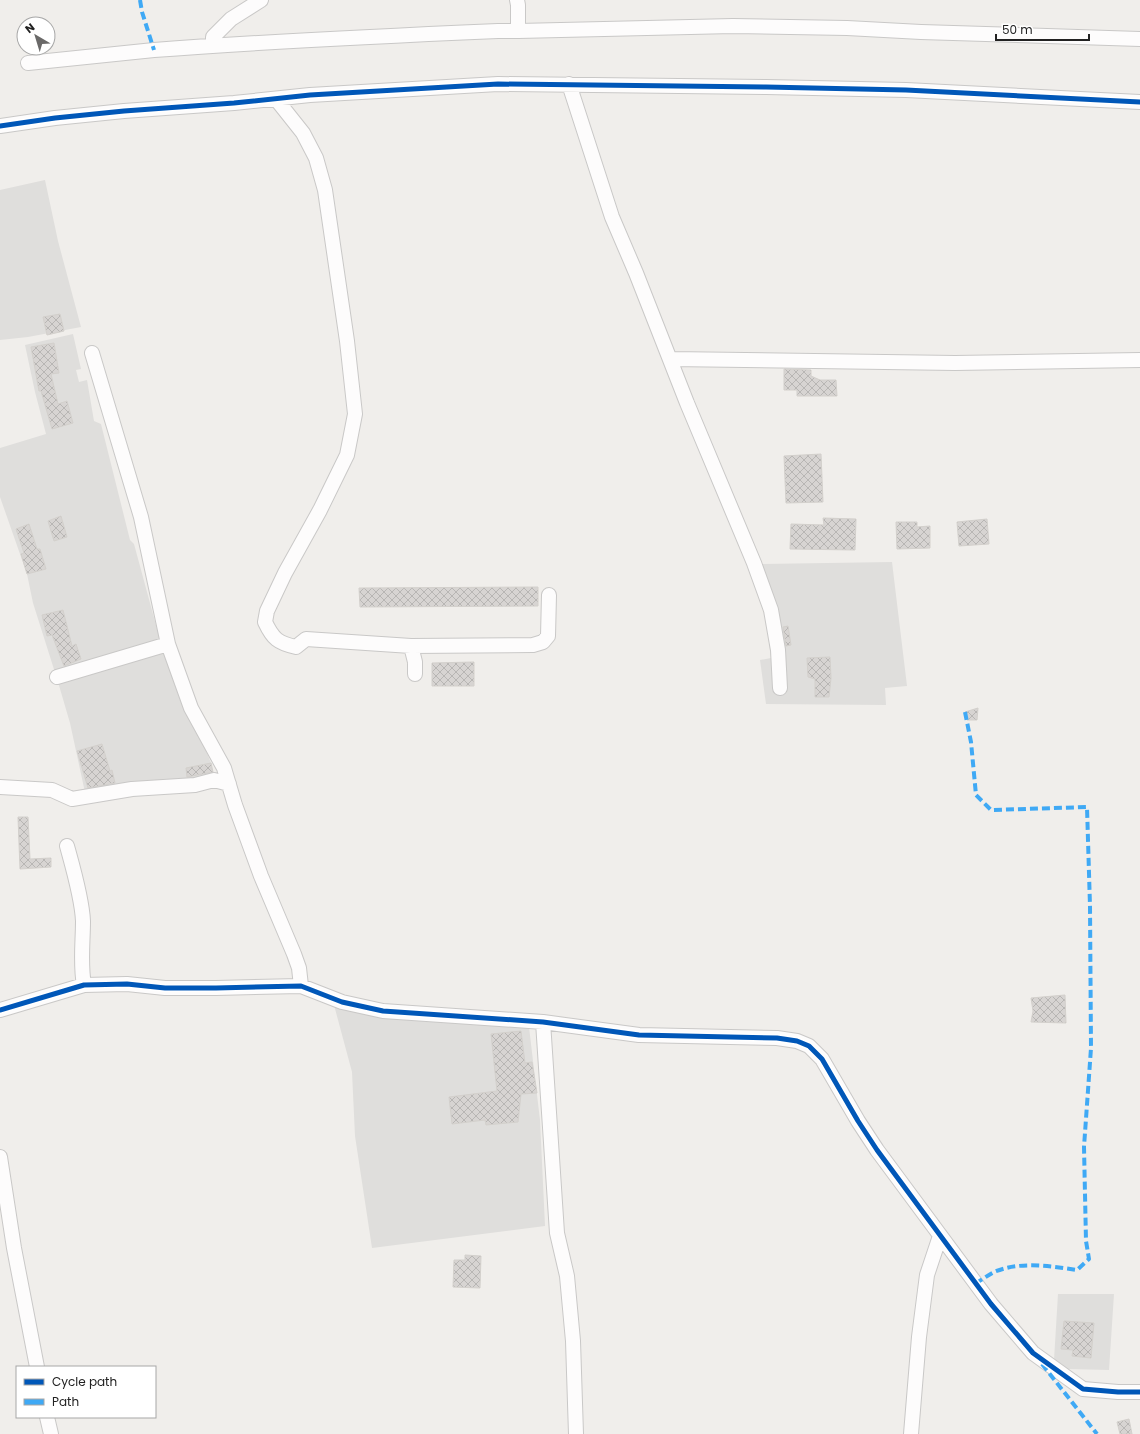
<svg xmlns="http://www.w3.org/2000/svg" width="1140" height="1434" viewBox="0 0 1140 1434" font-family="Poppins,sans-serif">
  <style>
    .residential { fill: #dfdedc }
    .building { fill: url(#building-cross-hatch); stroke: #d3d0cc }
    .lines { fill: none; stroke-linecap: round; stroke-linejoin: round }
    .minor-casing { stroke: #c9c8c7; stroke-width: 16 }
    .minor { stroke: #fdfcfc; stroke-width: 14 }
    .quiet { stroke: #3fa9f5; stroke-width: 4; stroke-dasharray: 8 4; stroke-linecap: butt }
    .cycleway-casing { stroke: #fff; stroke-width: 8 }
    .cycleway { stroke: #0057b8; stroke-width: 5 }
  </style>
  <defs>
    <pattern id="building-cross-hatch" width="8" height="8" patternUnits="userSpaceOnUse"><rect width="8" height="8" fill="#d7d4d2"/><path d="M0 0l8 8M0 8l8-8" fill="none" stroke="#b8b6b4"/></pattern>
  </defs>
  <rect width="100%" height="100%" fill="#f0eeeb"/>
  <path class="residential" d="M45 180 58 241 81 327 28 337 0 340V190Z
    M73 334 81 369 76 370 79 382 87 380 94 421 101 424 130 540 134 544 163 651 180 700 198 731 211 763 214 780 86 797 70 723 58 682 33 603 27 574 0 497V448L46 434 35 392 25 345Z
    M892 562 907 686 885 688 886 705 766 704 760 660 771 658 759 564Z
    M334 1005 420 1021 484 1023 529 1027 540 1120 545 1226 372 1248 355 1136 352 1072Z
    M1058 1294H1114L1109 1370 1067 1369 1054 1360Z"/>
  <path class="building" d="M60 314 64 331 47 335 43 317Z
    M54 343 59 373 51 374 58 404 67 401 73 423 52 429 41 391H39L31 347Z
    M784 369 811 370V376L820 380H836L837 396H797V390H784Z
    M821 454 823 502 786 503 784 456Z
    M61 516 67 537 54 541 48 521Z
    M823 518 856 519 855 550 790 549 791 524 824 525Z
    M987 519 989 544 959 546 957 522Z
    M896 522H917V527L930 526V548L897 549Z
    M29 524 37 549H40L46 569 27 574 21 554 24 553 16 529Z
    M538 587V606L360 607 359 588Z
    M63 610 72 646 76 644 81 659 64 666 52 635 47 636 42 615Z
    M788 626 791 645 786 646 783 627Z
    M830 657 831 678 829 697H815V679L808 677 807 658Z
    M474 662V686H432V663Z
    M978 708 977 720H967L965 712Z
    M102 744 110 771 112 770 115 783 88 788 77 751Z
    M211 763 213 772 187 777 186 768Z
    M18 817H28L30 859 51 858V867L20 869Z
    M1065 995 1066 1023 1031 1022 1033 1011 1031 998Z
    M521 1031 525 1063 532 1062 537 1093 521 1094 518 1122 486 1125 485 1120 452 1124 449 1097 497 1091 491 1034Z
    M465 1255 481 1256 480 1288 453 1287 454 1260H465Z
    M1064 1321 1094 1323 1091 1358 1072 1356 1073 1350 1061 1349Z
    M1129 1419 1132 1434H1120L1117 1422Z"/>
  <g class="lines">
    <g class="minor-casing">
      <path id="minor" d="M517 0 518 5V31
        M213 46V37L231 19 261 0
        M28 63C70 59 112 54 154 50 269 41 383 36 498 31H518L733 26 847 28 921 32 1140 39
        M569 84 612 217 636 273 687 403 754 563 771 610 778 650 780 688
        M276 99 303 133 316 158 325 190 347 341 355 414 347 455 320 510 285 573 267 611 265 622C273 639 278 643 296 647L306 639 411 646 415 662V674
        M0 126 55 118 124 111 234 103 310 95 498 84 766 87 906 90 1140 102
        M92 353 141 517 168 644 191 708 224 768 235 805 261 876 294 954 299 968 301 986
        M670 359 955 363 1140 360
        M411 646 533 645 543 642 548 636 549 595
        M57 677 168 644
        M0 787 52 790 72 799 132 789 195 785 214 780 229 784
        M67 846C73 868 82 898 83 921 83 942 80 964 84 985
        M0 1010 84 985 127 984 165 988H216L301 986 342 1002 383 1011 543 1022 639 1035 777 1038 797 1041 809 1046 822 1059 858 1121 877 1150 991 1304 1033 1353 1083 1389 1118 1392H1140
        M543 1022 557 1233 567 1276 573 1341 576 1434
        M0 1157 14 1248 37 1367
        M47 1417 51 1434
        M911 1434 919 1337 927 1275 940 1236"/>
    </g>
    <use href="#minor" class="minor"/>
    <path class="quiet" d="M140 0 142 12 154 50
      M965 712 971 742 976 795 991 810 1087 807 1090 906 1091 1048 1084 1147 1086 1241 1089 1259 1077 1270C1050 1266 1020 1261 994 1272 988 1275 982 1280 976 1283
      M1042 1364 1097 1434"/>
    <g class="cycleway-casing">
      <path id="cycleway" d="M0 126 55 118 124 111 234 103 310 95 498 84 766 87 906 90 1140 102
        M0 1010 84 985 127 984 165 988H216L301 986 342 1002 383 1011 543 1022 639 1035 777 1038 797 1041 809 1046 822 1059 858 1121 877 1150 991 1304 1033 1353 1083 1389 1118 1392H1140"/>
    </g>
    <use href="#cycleway" class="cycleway"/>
  </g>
  <rect x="16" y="1366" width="140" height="52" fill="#ffffff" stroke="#a7a7a7"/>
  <rect x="24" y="1379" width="20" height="6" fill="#0057b8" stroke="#a7a7a7"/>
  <text x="52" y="1386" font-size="12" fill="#222222">Cycle path</text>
  <rect x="24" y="1399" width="20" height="6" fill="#3fa9f5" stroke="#a7a7a7"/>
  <text x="52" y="1406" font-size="12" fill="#222222">Path</text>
  <g transform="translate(36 36) rotate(322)"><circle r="19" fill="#ffffff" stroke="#a7a7a7"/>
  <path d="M0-3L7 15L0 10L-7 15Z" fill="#6a6968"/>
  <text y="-6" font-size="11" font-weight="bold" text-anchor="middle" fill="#222222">N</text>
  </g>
  <path d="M996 34v6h93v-6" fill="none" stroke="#222222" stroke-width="2"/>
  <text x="1002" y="34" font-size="12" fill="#222222" stroke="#ffffff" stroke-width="3" paint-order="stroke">50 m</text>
</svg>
